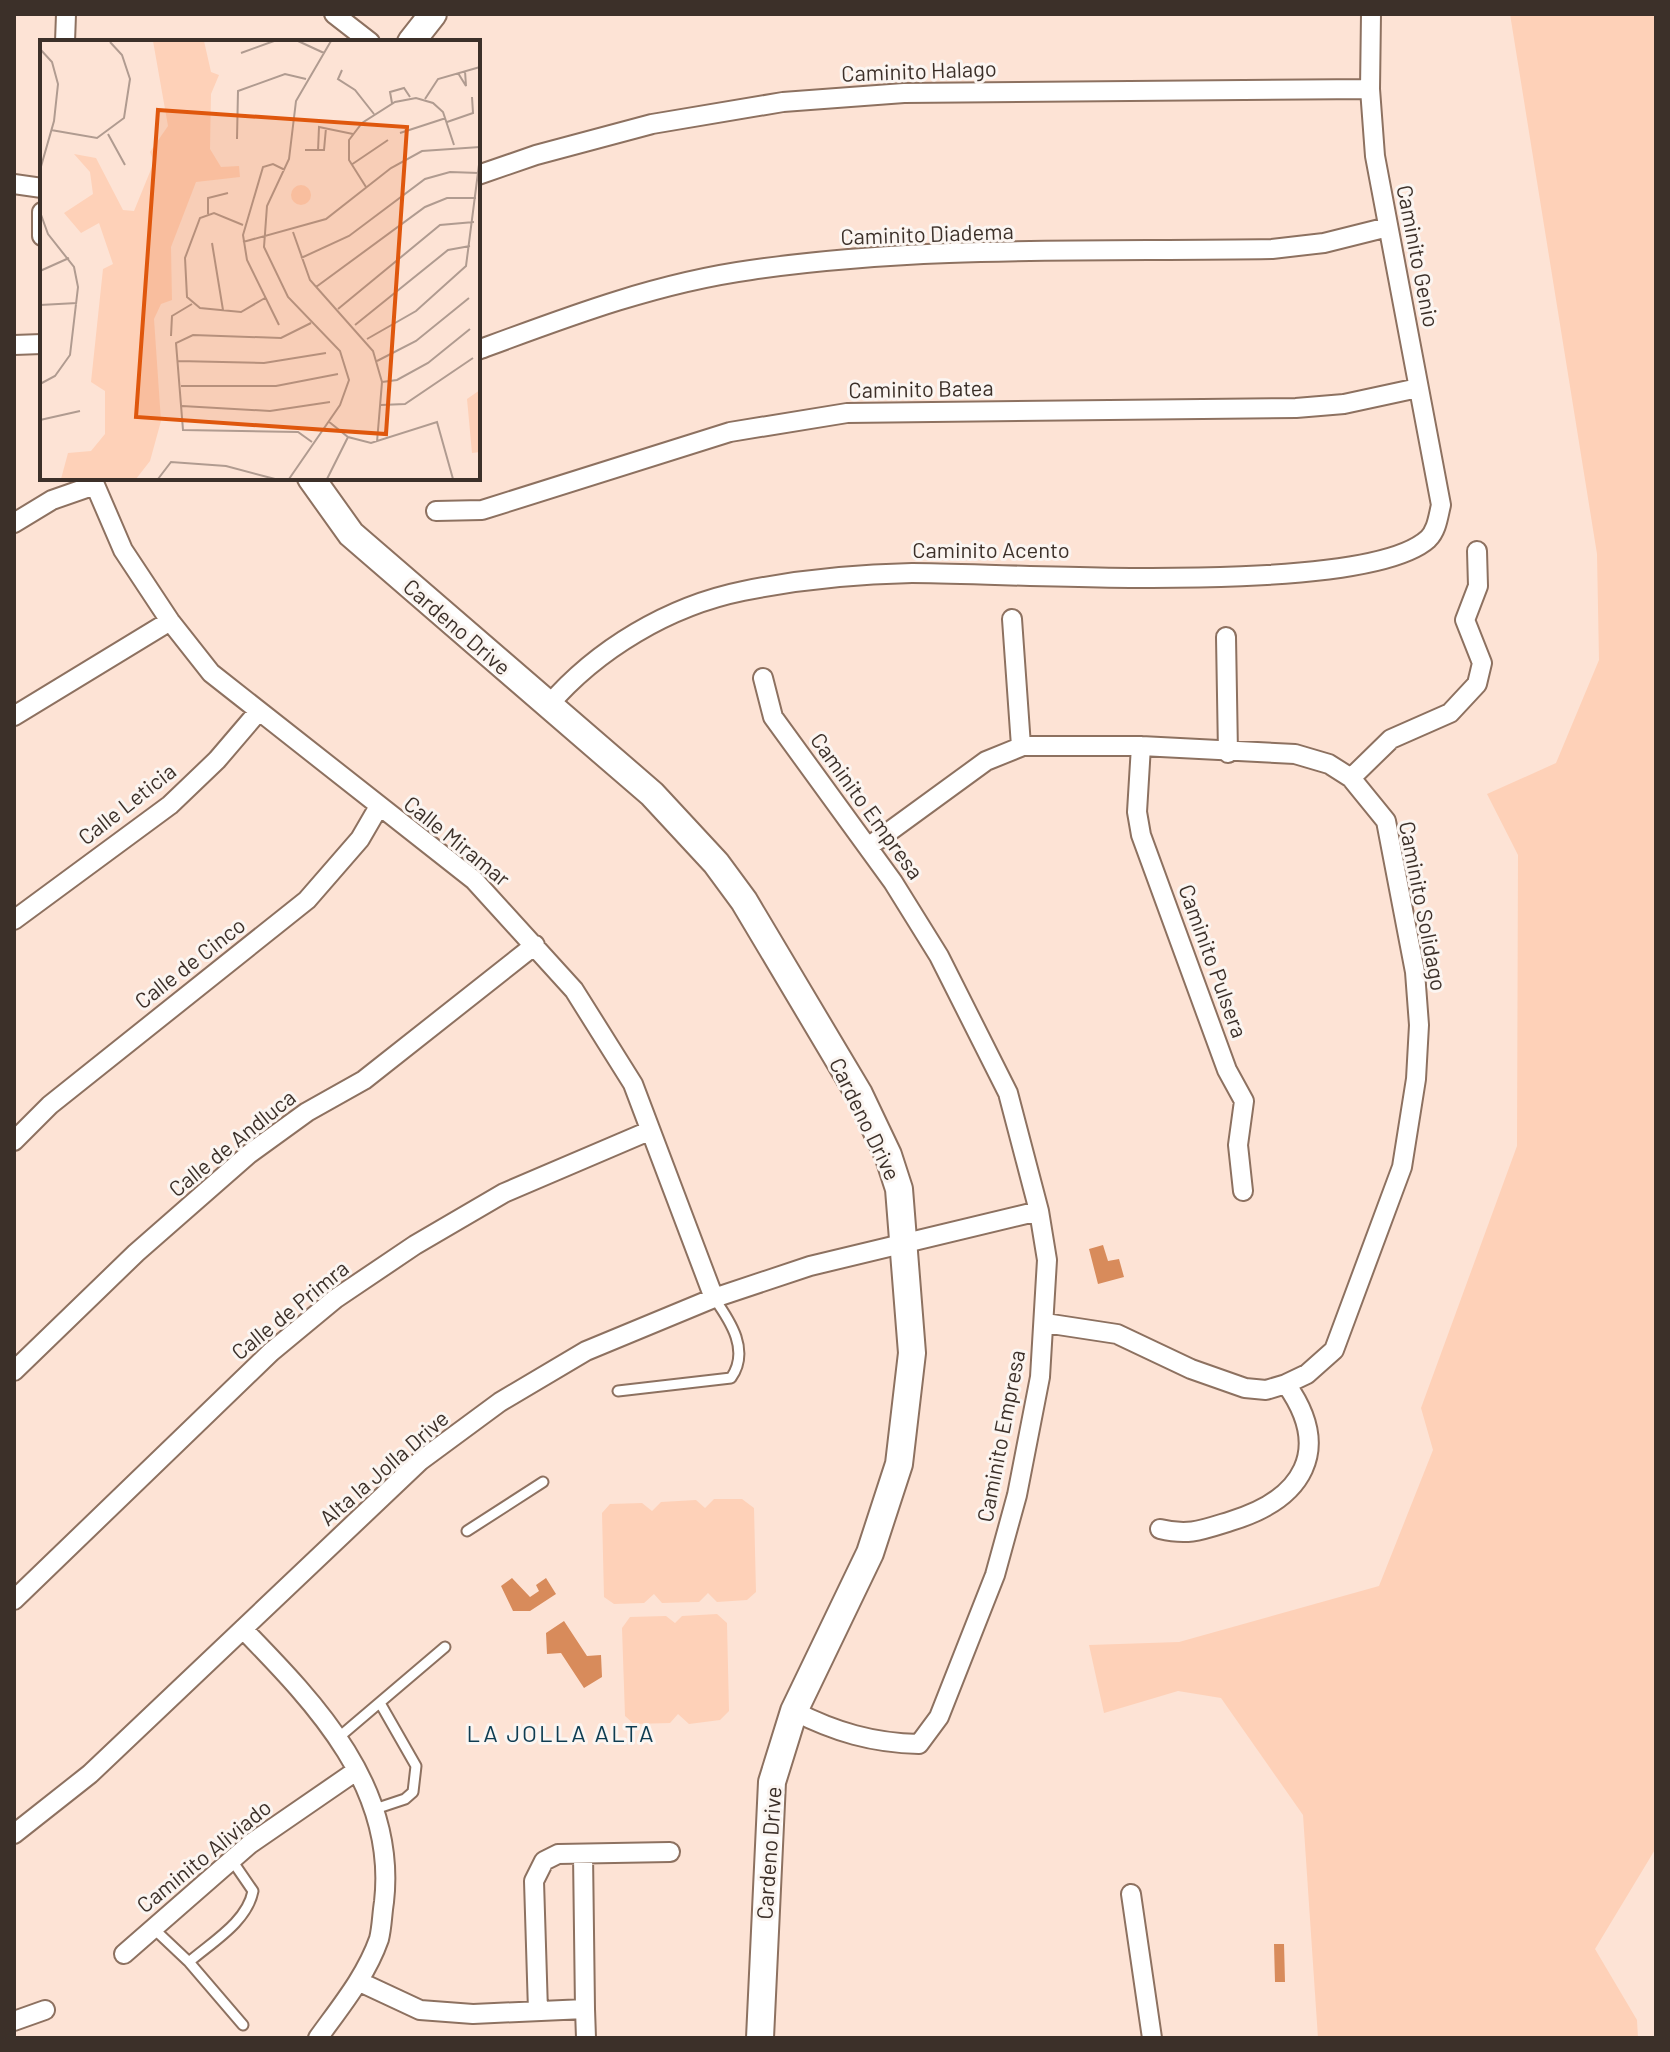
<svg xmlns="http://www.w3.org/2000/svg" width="1670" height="2052" viewBox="0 0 1670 2052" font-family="Barlow,sans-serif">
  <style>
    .green { fill: #fed1b8 }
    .water { fill: #d88b5b }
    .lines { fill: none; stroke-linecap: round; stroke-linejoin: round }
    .lane-casing { stroke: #8d7160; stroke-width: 13 }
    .street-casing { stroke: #8d7160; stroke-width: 22 }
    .secondary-casing { stroke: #8d7160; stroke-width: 30 }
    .lane { stroke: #fff; stroke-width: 9 }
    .street { stroke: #fff; stroke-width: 18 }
    .secondary { stroke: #fff; stroke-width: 26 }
    .labels { text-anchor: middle; stroke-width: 6; stroke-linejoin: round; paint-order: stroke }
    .street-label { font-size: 22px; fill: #3c3029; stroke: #fbf5f1 }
    .neighbourhood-label { font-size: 24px; letter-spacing: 2px; fill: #0e3c51; stroke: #fbf5f1 }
    .inset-road { fill: none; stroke: #b09b90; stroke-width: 2 }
    .view { fill: #df570d; fill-opacity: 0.15; stroke: #df570d; stroke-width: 4 }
    .inset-edge { fill: none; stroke: #3c3029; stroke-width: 4 }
  </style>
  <rect width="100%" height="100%" fill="#fde3d5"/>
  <path class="green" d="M1510 14H1656V1848L1595 1949 1637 2020 1638 2038H1318L1303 1815 1221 1698 1178 1691 1104 1713 1089 1645 1179 1642 1379 1586 1433 1450 1421 1408 1517 1146 1518 855 1487 794 1556 763 1599 660 1597 554Z
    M714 1499H742L754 1508 756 1592 747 1600 717 1602 708 1593 699 1602 662 1603 654 1594 644 1603 614 1604 604 1597 602 1513 610 1504 642 1503 652 1511 661 1502 696 1500 705 1508Z
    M717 1614 727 1623 729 1711 720 1720 689 1724 678 1714 670 1723 634 1724 625 1716 622 1628 630 1617 666 1616 675 1623 682 1616Z"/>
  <path class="water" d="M1103 1245 1108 1261 1119 1259 1124 1277 1098 1284 1089 1249Z
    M512 1578 530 1597 539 1591 536 1585 546 1578 556 1594 530 1611H513L501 1586Z
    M564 1621 587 1656 601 1655 602 1677 584 1688 561 1653 547 1654 546 1633Z
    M1274 1944H1284L1285 1982H1275Z"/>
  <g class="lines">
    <g class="lane-casing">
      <path id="lane" d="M618 1391 731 1378C750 1351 731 1322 714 1298
        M467 1531 543 1482
        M338 1738 445 1647
        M375 1809 405 1799 413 1792 416 1766 380 1703
        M153 1928 189 1962C212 1942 247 1922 253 1891L231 1859
        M189 1962 243 2025"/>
    </g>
    <g class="street-casing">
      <path id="street" d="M334 14 370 42
        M65 42 66 14
        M478 175 536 155 652 124 783 102 904 93 1370 89
        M14 184 42 188
        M42 212V236
        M14 345 42 344
        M478 350C567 317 656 283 751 270 923 245 1099 252 1272 249L1324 243 1388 227
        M92 478 123 550 170 621 211 673 474 880 574 990 633 1084 714 1298
        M436 511 482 510 730 432 847 413 1296 408 1344 404 1418 388
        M14 523 52 500 95 485
        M1012 619 1021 746
        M1226 637 1228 753
        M763 678 773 717 893 882 939 956 1008 1093 1039 1211 1047 1260 1040 1377 1017 1495 995 1575 939 1717 919 1744C873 1743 835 1732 794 1711
        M548 706C597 649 669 606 743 591 797 580 857 574 912 573 1010 573 1364 597 1428 539 1437 530 1438 517 1441 505L1375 156 1370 89 1371 14
        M14 716 170 621
        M1141 746 1137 812 1141 835 1227 1070 1244 1101 1238 1145 1243 1191
        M1351 778 1391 739 1450 713 1477 684 1482 663 1465 620 1478 586 1477 551
        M868 847 986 761 1023 746H1141L1295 754 1329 764 1351 778 1386 821 1415 972 1419 1025 1416 1079 1402 1167 1334 1350 1307 1374 1286 1384 1266 1390 1245 1388 1191 1369 1117 1334 1045 1323
        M14 920 170 805 217 760 258 712
        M14 1141 50 1105 307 900 360 839 378 808
        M14 1371 136 1253 249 1154 307 1112 364 1080 535 945
        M1160 1529C1189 1536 1202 1530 1231 1521 1303 1499 1333 1450 1286 1384
        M14 1600 271 1352 335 1299 415 1245 504 1193 649 1131
        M243 1629C317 1705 397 1788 384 1902 382 1914 382 1927 379 1939 366 1976 341 2006 318 2038
        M14 1834 90 1774 420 1461 500 1402 586 1351 714 1298 810 1266 1039 1211
        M1131 1894 1152 2038
        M124 1954 250 1844 356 1771
        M360 1982 420 2010 473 2014 585 2009 583 1854
        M585 2009 586 2038
        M538 2011 534 1881 544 1861 558 1854 670 1852
        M14 2021 45 2010"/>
    </g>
    <g class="secondary-casing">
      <path id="secondary" d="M411 42 433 14
        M311 478 351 534 652 794 716 863 744 901 859 1094 888 1155 899 1189 912 1353 899 1464 870 1553 794 1711 772 1782 760 2038"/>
    </g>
    <use href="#lane" class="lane"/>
    <use href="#street" class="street"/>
    <use href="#secondary" class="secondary"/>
  </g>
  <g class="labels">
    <g class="street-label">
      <text transform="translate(919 71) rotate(-2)" y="8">Caminito Halago</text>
      <text transform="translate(927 234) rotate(-2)" y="8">Caminito Diadema</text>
      <text transform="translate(1418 256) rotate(79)" y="8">Caminito Genio</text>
      <text transform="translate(921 389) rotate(-1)" y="8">Caminito Batea</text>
      <text x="991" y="558">Caminito Acento</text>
      <text transform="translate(457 627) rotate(41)" y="8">Cardeno Drive</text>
      <text transform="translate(127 804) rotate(-38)" y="8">Calle Leticia</text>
      <text transform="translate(867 806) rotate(54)" y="8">Caminito Empresa</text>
      <text transform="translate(457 841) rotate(39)" y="8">Calle Miramar</text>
      <text transform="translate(1423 906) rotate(79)" y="8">Caminito Solidago</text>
      <text transform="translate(1213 961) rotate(70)" y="8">Caminito Pulsera</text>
      <text transform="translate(190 963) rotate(-38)" y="8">Calle de Cinco</text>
      <text transform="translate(865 1119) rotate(64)" y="8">Cardeno Drive</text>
      <text transform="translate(232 1143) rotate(-39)" y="8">Calle de Andluca</text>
      <text transform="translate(290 1310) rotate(-39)" y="8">Calle de Primra</text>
      <text transform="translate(1001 1436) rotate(-79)" y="8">Caminito Empresa</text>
      <text transform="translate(384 1468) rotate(-41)" y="8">Alta la Jolla Drive</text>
      <text transform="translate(769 1853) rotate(-86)" y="8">Cardeno Drive</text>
      <text transform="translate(204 1856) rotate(-39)" y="8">Caminito Aliviado</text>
    </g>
    <g class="neighbourhood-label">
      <text x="561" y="1742">LA JOLLA ALTA</text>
    </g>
  </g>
  <g transform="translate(40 40)">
    <rect width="440" height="440" fill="#fde3d5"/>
    <path d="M113 1H164L171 32 179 35 171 54 170 109 181 127 199 126 200 137 156 142 131 207 132 260 121 264 114 279 121 381 110 421 96 439H21L28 413 51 411 65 394V351L51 342 63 229 73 224 59 183 41 193 24 173 53 154 50 132 34 114 56 118 83 170 94 171 114 122 110 112 128 86ZM251 155a10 10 0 1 1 20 0a10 10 0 1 1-20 0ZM440 350V412L432 413 427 359Z" fill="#fed1b8"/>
    <path class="inset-road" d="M258 1 284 13M0 9 12 22 18 44 14 81 0 130M201 13 234 1M302 30 298 39 315 50 334 74M418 33 426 46 425 31M385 59 398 39 440 27M352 63 350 52 364 48 370 57M407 82 433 73 432 57M11 90 57 98 84 78 90 39 82 15 70 2M360 93 406 78M68 94 85 125M197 99 198 51 245 34 266 39M265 110H284L286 88M278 111 279 87 313 94M311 125 348 100M326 147 309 120V100L322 83 355 62 376 58 393 63 403 72 414 105M0 172 8 194 34 227 38 247 30 315 15 336 0 344M168 174V158L188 153M203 185 174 173 160 178 145 218 147 257 160 268 201 272 225 258M253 192 270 240 333 311 342 342 337 402M203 202 286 179 351 128 382 111 440 107M172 203 183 270M261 218 309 196 385 139 410 132 439 133M0 231 29 218M276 247 385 167 407 158H436M0 265 37 263M298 269 400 185 434 182M271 283 241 298 153 295 136 303 143 390 258 392 272 402M239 285 207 220 203 195 223 127 233 124 245 130M315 285 408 210 430 206M131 296 132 276 152 264M327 299 376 271 426 226 440 117M138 321 224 323 286 313M337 321 376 301 429 258M342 342 357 340 388 323 430 289M141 346H236L298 334M341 365 365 364 433 318M142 366 230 371 290 362M0 380 40 371M288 381 308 397 331 403 397 382 413 439M118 439 131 422 186 426 235 439M249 439 300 365 309 340 300 311 248 257 224 207 227 166 249 119 256 61 291 1M287 439 308 397"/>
    <path class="view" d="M118 70 367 87 346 394 96 377Z"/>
    <rect width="440" height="440" class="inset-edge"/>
  </g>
  <rect width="1670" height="2052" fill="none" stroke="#3c3029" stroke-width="32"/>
</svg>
